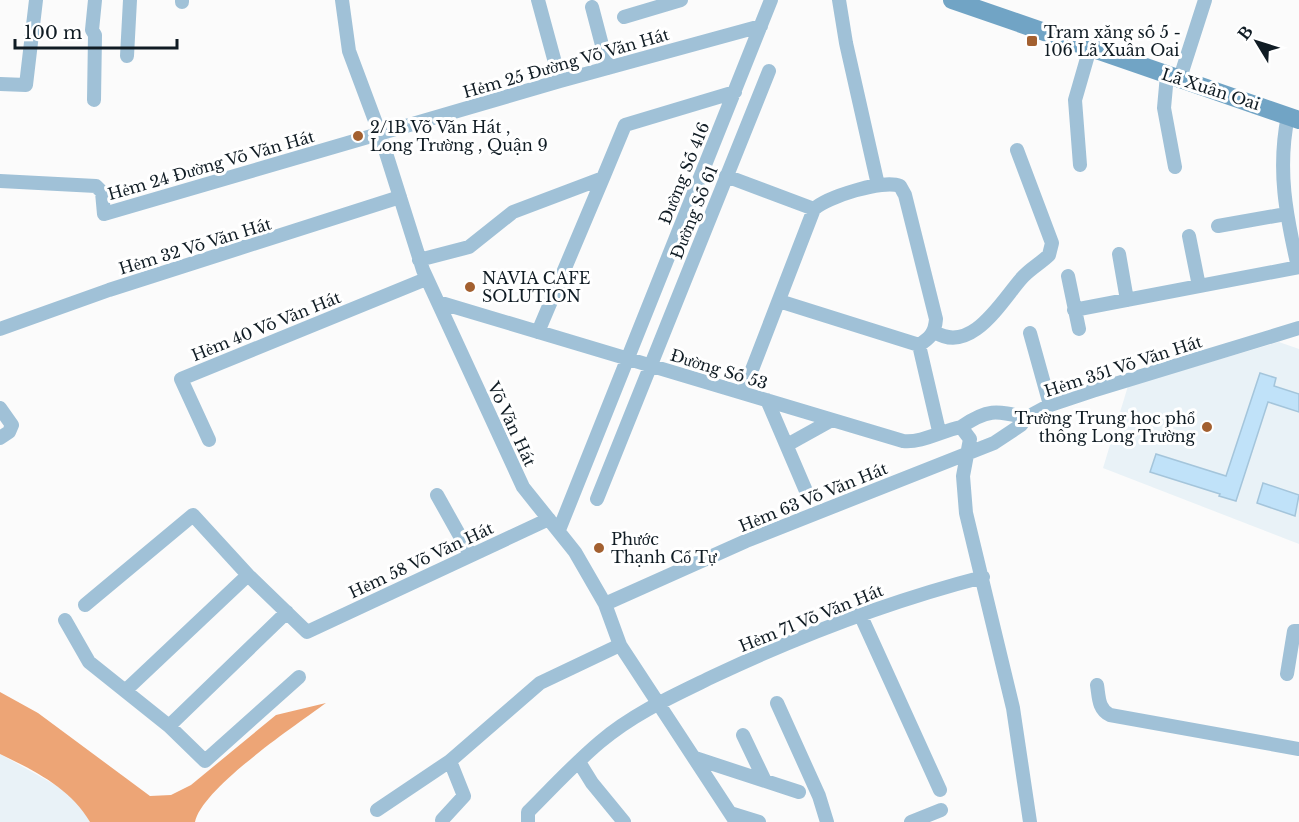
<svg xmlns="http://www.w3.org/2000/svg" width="1299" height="822" viewBox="0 0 1299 822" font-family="'Libre Baskerville',serif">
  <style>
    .built { fill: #e9f2f7 }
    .water { fill: #eda576 }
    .building { fill: #c0e2f9; stroke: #a4c5db; stroke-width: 1.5 }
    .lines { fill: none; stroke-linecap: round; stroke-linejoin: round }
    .minor { stroke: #a0c1d7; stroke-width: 14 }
    .secondary { stroke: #71a4c5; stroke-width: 18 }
    .poi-dot { fill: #a36030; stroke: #fff; stroke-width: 2 }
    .labels { text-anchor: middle; stroke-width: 6; stroke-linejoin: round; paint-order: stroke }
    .poi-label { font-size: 16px; fill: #101c24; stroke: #fff; text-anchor: start }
    .street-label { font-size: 16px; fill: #101c24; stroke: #fff }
  </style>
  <rect width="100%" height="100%" fill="#fbfbfb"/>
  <path class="built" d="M1279 342 1299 349V544L1103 468 1128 386Z
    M0 754 59 787 80 805 90 822H0Z"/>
  <path class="water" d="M0 692 38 713 150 796 171 795 191 785 276 715 326 703C296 725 202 788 195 822H90C70 788 35 771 0 754Z"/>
  <path class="building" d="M1260 373 1276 378 1274 386 1299 394V412L1268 402 1236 501 1219 496 1220 494 1150 472 1156 454 1226 476Z
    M1263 483 1299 495 1295 516 1257 503Z"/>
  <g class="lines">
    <path class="minor" d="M182 0V2
      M342 0 349 51 380 134 423 270 523 487 575 552 605 604 620 645 736 822
      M538 0 560 81
      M839 0 846 43 878 185
      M592 7 608 68
      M624 17 681 0
      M127 56 130 0
      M1167 75 1164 108 1175 167
      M1179 81 1205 0
      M0 84 26 85 36 0
      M94 100 95 35 92 30 95 0
      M1288 116C1277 169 1286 215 1298 267
      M1080 165 1075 100 1090 48
      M726 176 814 209
      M0 181 96 186 102 192 104 214 560 81 761 26
      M1218 226 1286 214
      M1189 236 1199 286
      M1119 254 1127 300
      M419 260 469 247 513 212 603 178 625 125 735 92
      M1068 276 1079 329
      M438 302 903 441C922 443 941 431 961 427L970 439 963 476 966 513 1013 708 1030 822
      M1074 310 1299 267
      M0 329 109 290 400 197
      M538 332 603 178
      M935 332C971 355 1001 302 1021 279 1028 270 1041 263 1049 255L1052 243 1017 150
      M1030 333 1050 405
      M919 345 939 431
      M743 393 814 209C827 197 883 179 900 186L905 195 936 319C935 333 930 338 919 345L779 301
      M767 400 806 491
      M0 408 12 425 9 432 0 438
      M961 427C987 409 996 410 1026 418L1050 405 1092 391 1299 328
      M209 440 181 379 426 279
      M787 445 832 420
      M437 495 470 554
      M597 499 769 71
      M559 530 771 0
      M605 604 746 541 994 443 1021 425 1026 418
      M85 605 193 515 248 575 307 632 549 519
      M860 614 940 790
      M65 620 89 662 169 726 205 761 299 677
      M1287 674 1294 631H1299
      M1097 685C1099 697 1098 709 1110 715L1299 749
      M126 690 248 575
      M777 703 819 796 827 822
      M169 726 287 612
      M743 735 765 781
      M695 758 799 792
      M579 762 592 783 624 822
      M377 810 450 761
      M730 813 759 822
      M442 820 464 796 450 761 540 683 620 645
      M528 822V812C552 788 575 763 600 742 634 713 675 695 714 676 801 635 890 601 983 577
      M911 822 941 810"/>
    <path class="secondary" d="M952 0 1299 120"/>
  </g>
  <g class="poi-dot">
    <rect x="1026" y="35" width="12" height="12" rx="3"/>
    <circle cx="358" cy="136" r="6"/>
    <circle cx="470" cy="287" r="6"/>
    <circle cx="1207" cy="427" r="6"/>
    <circle cx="599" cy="548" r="6"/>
  </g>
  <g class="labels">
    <g class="poi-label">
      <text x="1044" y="38">Trạm xăng số 5 -<tspan x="1044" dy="18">106 Lã Xuân Oai</tspan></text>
      <text x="370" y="133">2/1B Võ Văn Hát ,<tspan x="370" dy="18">Long Trường , Quận 9</tspan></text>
      <text x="482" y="284">NAVIA CAFE<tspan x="482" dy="18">SOLUTION</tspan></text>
      <text x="1195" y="424" text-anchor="end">Trường Trung học phổ<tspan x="1195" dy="18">thông Long Trường</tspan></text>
      <text x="611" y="545">Phước<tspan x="611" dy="18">Thạnh Cổ Tự</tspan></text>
    </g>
    <g class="street-label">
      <text transform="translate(566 63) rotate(-16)" y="6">Hẻm 25 Đường Võ Văn Hát</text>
      <text transform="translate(1211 89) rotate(18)" y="6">Lã Xuân Oai</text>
      <text transform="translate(211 165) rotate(-16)" y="6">Hẻm 24 Đường Võ Văn Hát</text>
      <text transform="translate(684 173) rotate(-68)" y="6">Đường Số 416</text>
      <text transform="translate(694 212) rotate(-68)" y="6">Đường Số 61</text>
      <text transform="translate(195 246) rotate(-17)" y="6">Hẻm 32 Võ Văn Hát</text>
      <text transform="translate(266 326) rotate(-22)" y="6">Hẻm 40 Võ Văn Hát</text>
      <text transform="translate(1123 366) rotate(-18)" y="6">Hẻm 351 Võ Văn Hát</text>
      <text transform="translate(719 369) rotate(17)" y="6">Đường Số 53</text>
      <text transform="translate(512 424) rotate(65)" y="6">Võ Văn Hát</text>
      <text transform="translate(813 497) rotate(-22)" y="6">Hẻm 63 Võ Văn Hát</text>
      <text transform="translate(421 560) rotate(-25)" y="6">Hẻm 58 Võ Văn Hát</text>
      <text transform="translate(811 618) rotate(-22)" y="6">Hẻm 71 Võ Văn Hát</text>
    </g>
  </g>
  <g transform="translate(1257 42) rotate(308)" stroke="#ffffff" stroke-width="4.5" paint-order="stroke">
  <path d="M0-4.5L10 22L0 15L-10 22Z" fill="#101c24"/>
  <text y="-9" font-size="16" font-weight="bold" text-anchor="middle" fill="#101c24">B</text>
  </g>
  <path d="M15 39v9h162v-9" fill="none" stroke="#101c24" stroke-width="3"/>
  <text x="24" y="39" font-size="18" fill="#101c24" stroke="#ffffff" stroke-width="4.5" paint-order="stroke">100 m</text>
</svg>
